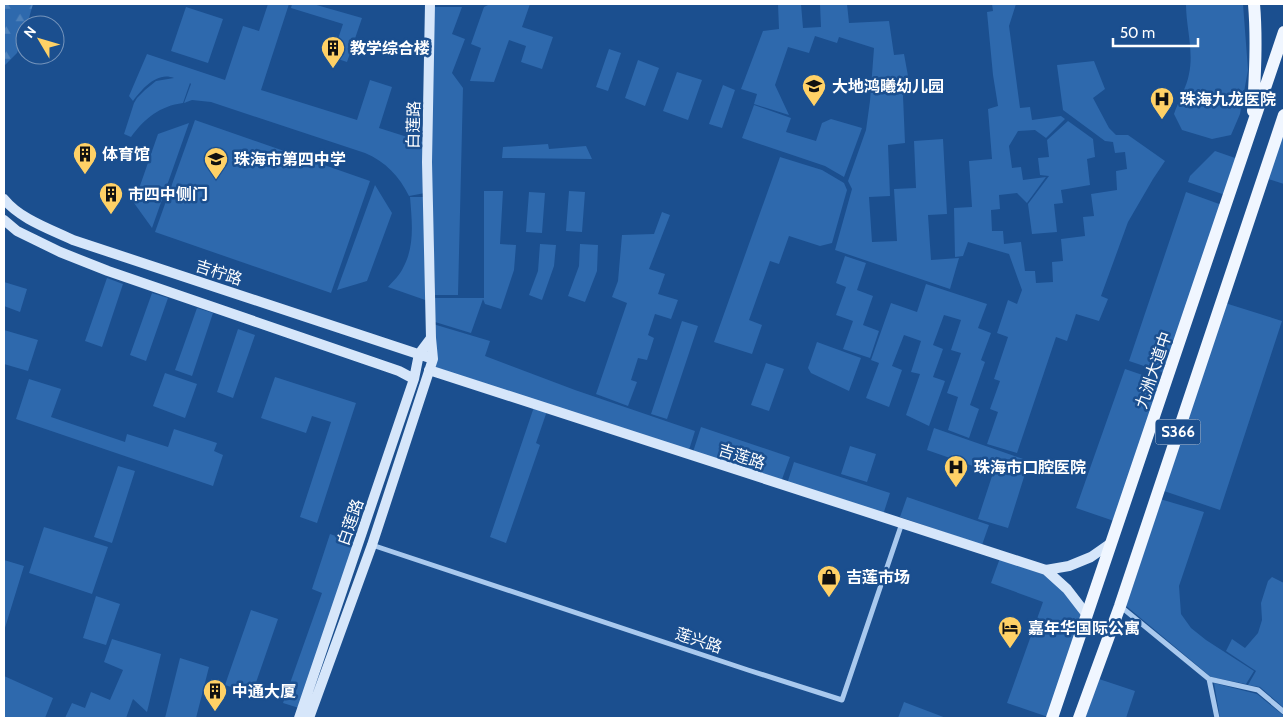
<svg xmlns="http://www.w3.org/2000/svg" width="1288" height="722" viewBox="0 0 1288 722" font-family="Cabin,'Noto Sans SC',sans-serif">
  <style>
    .green { fill: #2e69ad }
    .forest { fill: url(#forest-firs) }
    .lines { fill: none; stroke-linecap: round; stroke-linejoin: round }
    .street { stroke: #a9c9ee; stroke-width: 5 }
    .secondary { stroke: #d6e6fa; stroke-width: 10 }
    .primary { stroke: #f0f6ff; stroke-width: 12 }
    .labels { text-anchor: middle; stroke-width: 5; stroke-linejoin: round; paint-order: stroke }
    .shield { fill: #1b4f8f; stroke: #bbcadd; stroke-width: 1 }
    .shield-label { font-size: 15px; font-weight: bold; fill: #fff }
    .poi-label { font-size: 16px; font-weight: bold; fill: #fff; stroke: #1b4f8f; text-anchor: start }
    .street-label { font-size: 16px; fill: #fff; stroke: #1b4f8f }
  </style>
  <defs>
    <pattern id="forest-firs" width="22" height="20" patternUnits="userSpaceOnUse" patternTransform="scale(1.25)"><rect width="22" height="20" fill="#2e69ad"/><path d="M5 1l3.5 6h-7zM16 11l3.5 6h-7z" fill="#4d80b9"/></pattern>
  </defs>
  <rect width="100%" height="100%" fill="#1b4f8f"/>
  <path class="green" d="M268 4H289L261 90 357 120 370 80 392 87 379 128 423 142 425 193 409 196C399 176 386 162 365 153L211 102 192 100 184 103 191 84 190 83 183 103C160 106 145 118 131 137L124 134 134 103 137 98 145 90 156 81 174 78C157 71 142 89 133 101L129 96 147 54 225 80 243 26 259 31Z
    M292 4H313L362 18 347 62 332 57 343 24 291 8Z
    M490 4H530L522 27 553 37 542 69 521 62 526 46 509 40 494 82 470 81 481 48 471 44 484 7Z
    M778 4H801L803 28 821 27 820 4H847L849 23 889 21 894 55 904 54 910 87 903 96 905 143 888 145 890 196 869 197 872 242 897 241 894 189 916 188 914 141 943 139 947 214 928 215 931 260 959 258 950 289 835 250 852 189 848 181 866 130 870 101 874 48 839 37 837 43 815 36 809 53 788 47 775 85 789 115 754 104 757 94 741 89 763 31 779 29Z
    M992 4H1016L1009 26 1020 108 1030 107 1032 120 1061 116 1065 119 1046 138 1035 130 1018 131 1009 146 1012 168 1021 167 1023 180 1046 177 1027 203 1017 193 999 195 1000 209 991 210 992 231H1003L1004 244 1021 242 1025 271H1035L1036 283 1053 282 1052 262 1063 261 1061 239 1085 236 1083 217 1094 216 1091 194 1117 190 1116 171 1127 169 1125 152 1115 153 1113 142 1105 141 1063 110 1057 65 1094 61 1105 89 1093 98 1109 128 1116 135H1128L1165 161 1153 179 1128 222 1101 296 1108 299 1099 321 1076 314 1067 341 1056 337 1017 453 987 444 998 412 990 409 1000 381 994 379 1008 337 997 333 1008 300 1017 304 1022 290 1009 254 968 242 963 256 955 257 954 208 972 207 969 161 992 159 988 109 998 106 993 75 987 12 993 11Z
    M1186 4H1243L1248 70 1240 114 1231 135 1212 139 1182 130 1174 114C1178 102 1187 86 1189 74 1194 51 1186 27 1186 4Z
    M186 7 223 19 208 63 171 51Z
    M432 7H462L452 34 465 39 452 73 463 88 458 295H435L431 161Z
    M609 49 621 53 608 91 596 87Z
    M638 60 659 68 645 106 625 98Z
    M677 72 702 80 688 120 663 111Z
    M723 85 735 90 722 128 709 124Z
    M754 105 791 118 786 132 816 141 822 123 831 119 862 128 844 177 825 166 742 138Z
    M195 120 370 181 331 293 155 232Z
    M1068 121 1093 139 1095 157 1087 159 1090 185 1061 190 1063 203 1054 204 1057 232 1032 234 1028 204 1049 176 1040 175 1038 158 1049 157 1047 140Z
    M189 123 152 228 134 203 158 134Z
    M1284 131V184L1265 178Z
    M548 144 549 149 586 146 592 159 502 158 503 147Z
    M1215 151 1238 159 1225 195 1188 182 1190 176Z
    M780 157 822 170 844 183 847 190 832 243 820 246 789 236 779 264 770 261 749 320 762 325 752 354 714 342Z
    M375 185 392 213 367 281 337 290Z
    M484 191H503L500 244 516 245 514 270 501 309 485 304 483 299 471 333 435 322 434 298H484Z
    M569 191 585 192 582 232 566 231Z
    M529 192 545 193 542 233 526 232Z
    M1186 192 1222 205 1165 373 1129 361Z
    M410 197H425L428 301 388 287C393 281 400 275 403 268 415 246 412 222 410 197Z
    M662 212 670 215 649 269 665 274 658 294 678 300 671 319 655 314 648 335 654 338 647 360 638 358 631 380 637 382 628 406 596 394 627 303 612 297 618 281 622 235 654 234Z
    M540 244 556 245 554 266 542 300 529 295 538 271Z
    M580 244 598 245 597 271 585 302 568 296 579 266Z
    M845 256 866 263 857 290 873 296 863 325 879 331 870 358 843 349 853 321 836 315 846 287 836 283Z
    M107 278 123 284 102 347 85 341Z
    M4 282 27 289 20 312 4 306Z
    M926 284 987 304 978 328 991 333 981 360 985 362 970 405 979 409 969 438 948 430 958 397 947 393 961 353 951 350 961 320 944 315 933 345 943 349 933 377 945 381 929 426 906 415 920 374 911 372 921 341 904 335 892 366 902 370 889 407 866 398 879 363 871 360 891 303 917 312Z
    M152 293 168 298 146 361 130 355Z
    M1225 303 1282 321 1220 510 1164 491Z
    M197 308 213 313 192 376 175 370Z
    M682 321 698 326 667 419 651 414Z
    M433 324 490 341 485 356 575 390 695 431 689 450 432 369Z
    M238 329 255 335 233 398 217 392Z
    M4 330 38 340 28 371 4 364Z
    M817 342 861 358 849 391 811 373 808 368Z
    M766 363 784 369 769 411 751 405Z
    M1125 369 1163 382 1114 521 1076 508Z
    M165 373 197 384 185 418 153 406Z
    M275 377 356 403 317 523 300 517 331 422 312 416 306 433 261 418Z
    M29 379 61 389 51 417 125 442 127 434 168 447 174 429 217 443 214 451 223 455 213 486 16 419Z
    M534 407 547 411 536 443 540 445 506 543 490 537Z
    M701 427 790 457 781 482 693 452Z
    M934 428 1029 461 1008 528 978 519 993 473 927 450Z
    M850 446 876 454 867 482 841 474Z
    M794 462 890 493 883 515 787 484Z
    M118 466 135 471 112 543 94 537Z
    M907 497 989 525 982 545 900 517Z
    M1160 499 1204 512 1179 586 1181 614 1191 628 1206 640 1254 671 1246 684 1211 677 1125 605Z
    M44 527 108 547 92 594 29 573Z
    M330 534 356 543 299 708 283 703 322 593 312 589Z
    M1000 558 1044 573 1064 592 1083 618 1048 717 1007 703 1043 602 991 583Z
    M4 560 24 566 4 631Z
    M1272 577 1284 583V708L1260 687 1248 685 1256 671 1226 651 1232 639 1245 648 1258 633 1262 620 1261 603 1268 581Z
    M96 596 120 604 106 645 83 638Z
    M251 610 278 619 252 694 225 685Z
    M112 639 161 654 147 712 133 699 126 718H65L72 703 85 708 91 692 110 700 123 670 104 662Z
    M180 658 209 667 196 718H165Z
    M4 676 53 698 45 718H4Z
    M1099 679 1135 691 1126 718H1085Z
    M1214 683 1257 694 1284 716V718H1220Z
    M904 702 946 718H898Z"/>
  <path class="forest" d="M4 4H33L27 25H25V30L17 53 4 66Z"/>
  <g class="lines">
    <path class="street" d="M372 545 748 670 842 700 902 523
      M1120 606 1209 679 1258 690 1284 712
      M1209 679 1217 718"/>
    <path class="secondary" d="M4 199C20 219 50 229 73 240L433 359
      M4 220 17 231 60 252 108 271 399 371 414 379
      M429 370 1046 570 1067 589 1087 615
      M1046 570 1069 566 1091 557 1111 543
      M299 718 414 379 419 354 431 338
      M309 718 372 545 433 359 431 338 427 162 430 4"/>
    <path class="primary" d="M1253 111C1255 75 1257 39 1254 4
      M1052 718 1284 32
      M1079 718 1120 606 1284 115"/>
  </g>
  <defs>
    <g id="building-pin" transform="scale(1.25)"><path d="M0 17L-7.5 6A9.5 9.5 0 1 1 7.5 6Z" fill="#ffd166" stroke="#1b4f8f"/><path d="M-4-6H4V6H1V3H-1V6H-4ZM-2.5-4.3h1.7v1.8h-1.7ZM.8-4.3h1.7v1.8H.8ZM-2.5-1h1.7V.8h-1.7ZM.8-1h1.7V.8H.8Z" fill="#111"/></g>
    <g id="school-pin" transform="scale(1.25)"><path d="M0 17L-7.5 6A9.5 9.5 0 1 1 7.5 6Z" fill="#ffd166" stroke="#1b4f8f"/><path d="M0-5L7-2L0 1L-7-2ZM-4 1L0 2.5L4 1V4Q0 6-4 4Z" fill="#111"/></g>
    <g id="hospital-pin" transform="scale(1.25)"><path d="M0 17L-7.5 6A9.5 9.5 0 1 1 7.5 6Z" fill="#ffd166" stroke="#1b4f8f"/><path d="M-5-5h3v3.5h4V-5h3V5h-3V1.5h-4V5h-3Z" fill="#111"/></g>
    <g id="shop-pin" transform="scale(1.25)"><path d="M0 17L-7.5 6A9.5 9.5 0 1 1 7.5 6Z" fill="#ffd166" stroke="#1b4f8f"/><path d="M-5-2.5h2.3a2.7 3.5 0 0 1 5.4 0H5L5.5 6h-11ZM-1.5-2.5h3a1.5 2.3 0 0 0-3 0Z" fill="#111"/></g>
    <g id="hotel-pin" transform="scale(1.25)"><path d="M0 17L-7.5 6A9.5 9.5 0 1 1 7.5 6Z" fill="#ffd166" stroke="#1b4f8f"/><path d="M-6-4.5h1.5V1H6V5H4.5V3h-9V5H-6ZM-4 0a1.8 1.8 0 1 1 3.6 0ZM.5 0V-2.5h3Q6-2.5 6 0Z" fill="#111"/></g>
  </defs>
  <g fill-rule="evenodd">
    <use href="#building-pin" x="333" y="48"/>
    <use href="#school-pin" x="814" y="86"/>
    <use href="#hospital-pin" x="1162" y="99"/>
    <use href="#building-pin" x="85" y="154"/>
    <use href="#school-pin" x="216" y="159"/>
    <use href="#building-pin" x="111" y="194"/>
    <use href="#hospital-pin" x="956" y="467"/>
    <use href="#shop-pin" x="829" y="577"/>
    <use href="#hotel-pin" x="1010" y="628"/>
    <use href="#building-pin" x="215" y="691"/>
  </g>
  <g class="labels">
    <rect class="shield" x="1155.5" y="419.5" width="45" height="25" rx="4"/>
    <g class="shield-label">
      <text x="1178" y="437">S366</text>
    </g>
    <g class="poi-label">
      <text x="350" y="54">教学综合楼</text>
      <text x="832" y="92">大地鸿曦幼儿园</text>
      <text x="1180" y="105">珠海九龙医院</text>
      <text x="102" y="160">体育馆</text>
      <text x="234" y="165">珠海市第四中学</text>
      <text x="128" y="200">市四中侧门</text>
      <text x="974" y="473">珠海市口腔医院</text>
      <text x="846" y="583">吉莲市场</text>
      <text x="1028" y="634">嘉年华国际公寓</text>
      <text x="232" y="697">中通大厦</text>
    </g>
    <g class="street-label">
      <text transform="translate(413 125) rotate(-89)" y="6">白莲路</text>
      <text transform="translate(219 272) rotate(18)" y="6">吉柠路</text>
      <text transform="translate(1153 370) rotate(-71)" y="6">九洲大道中</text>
      <text transform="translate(742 456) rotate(18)" y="6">吉莲路</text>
      <text transform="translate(350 522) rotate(-71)" y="6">白莲路</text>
      <text transform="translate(699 640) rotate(18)" y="6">莲兴路</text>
    </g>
  </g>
  <rect width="1288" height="722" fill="none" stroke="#ffffff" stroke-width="10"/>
  <g transform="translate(40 40) rotate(308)"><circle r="24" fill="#1b4f8f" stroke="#7695bc"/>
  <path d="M0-4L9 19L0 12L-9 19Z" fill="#ffd166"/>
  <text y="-8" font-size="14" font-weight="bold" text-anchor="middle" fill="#ffffff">N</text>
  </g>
  <path d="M1113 38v8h85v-8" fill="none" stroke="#ffffff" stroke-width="2.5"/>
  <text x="1120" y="38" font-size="15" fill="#ffffff" stroke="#1b4f8f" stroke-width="4" paint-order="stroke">50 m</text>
</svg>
